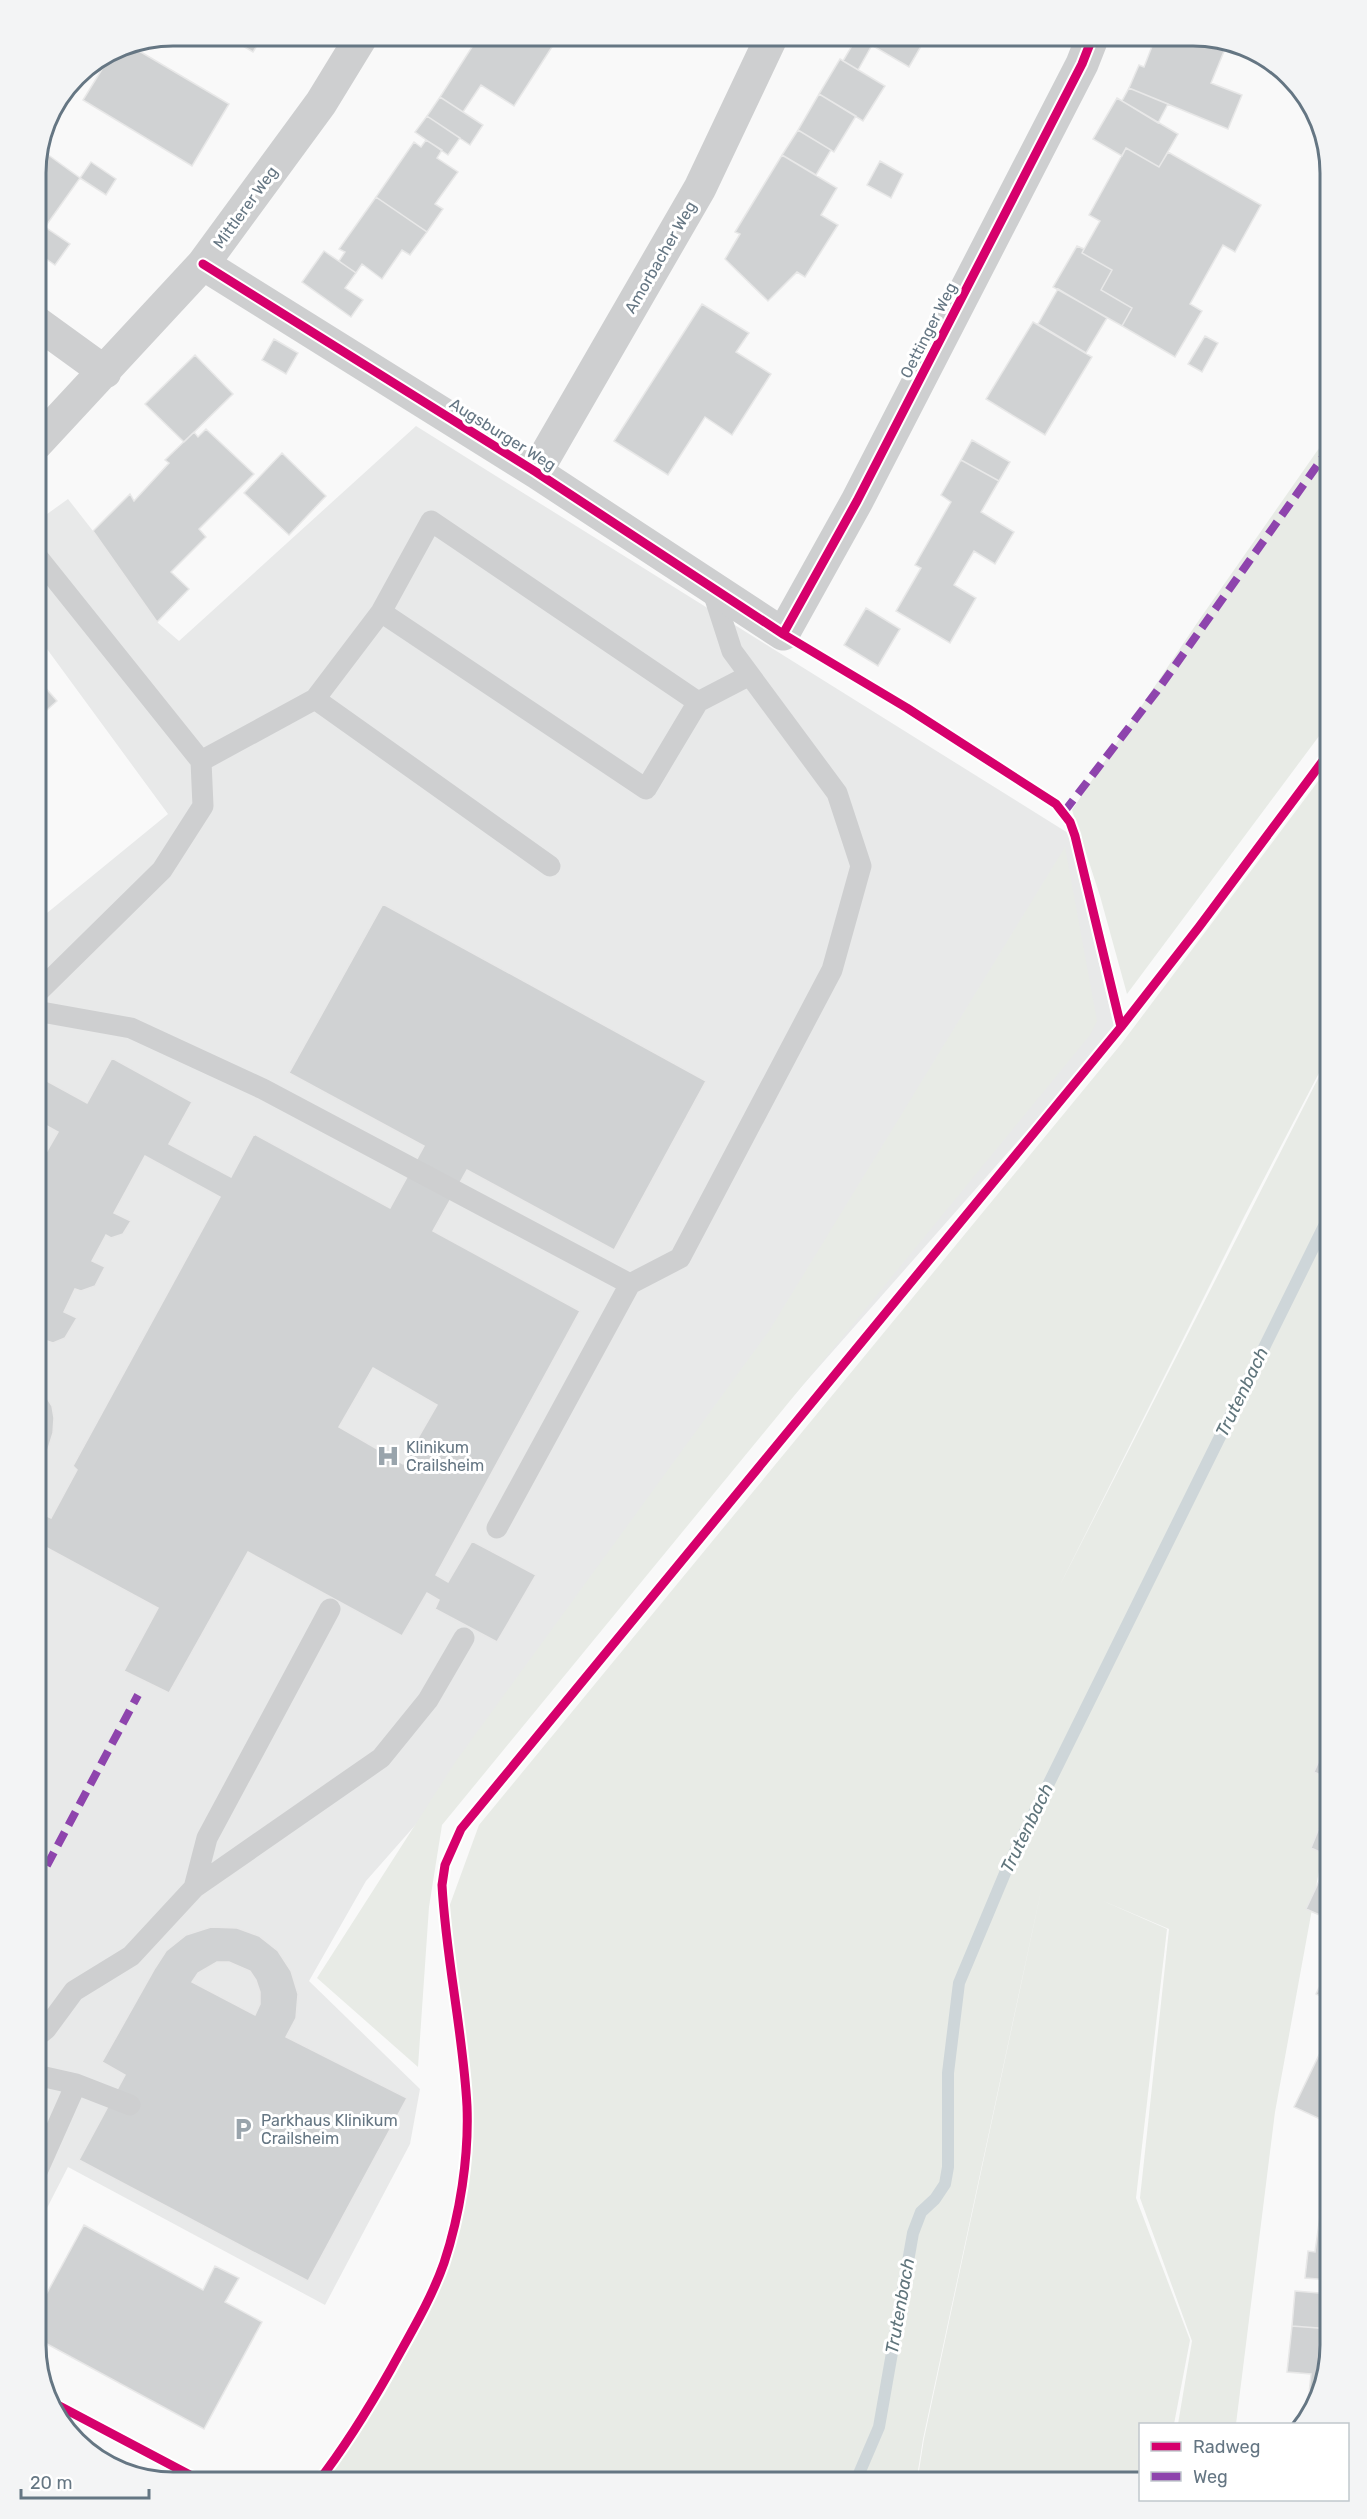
<svg xmlns="http://www.w3.org/2000/svg" width="1367" height="2519" viewBox="0 0 1367 2519" font-family="Rubik,sans-serif">
  <style>
    .built { fill: #e8e9e9 }
    .green { fill: #e8ebe6 }
    .lines { fill: none; stroke-linecap: round; stroke-linejoin: round }
    .stream { stroke: #ced6d9; stroke-width: 12 }
    .building { fill: #d0d2d3; stroke: #e8e8e8; stroke-width: 1.5; fill-rule: evenodd }
    .service { stroke: #cecfd0; stroke-width: 21 }
    .minor { stroke: #cecfd0; stroke-width: 33 }
    .quiet { stroke: #8e44ad; stroke-width: 8; stroke-dasharray: 15 8; stroke-linecap: butt }
    .cycleway-casing { stroke: #fff; stroke-width: 13 }
    .cycleway { stroke: #d6006c; stroke-width: 9 }
    .labels { text-anchor: middle; stroke-width: 6; stroke-linejoin: round; paint-order: stroke }
    .street-label { font-size: 16px; fill: #657683; stroke: #fff }
    .poi-label { font-size: 16px; fill: #657683; stroke: #fff; text-anchor: start }
    .water-label { font-size: 18px; font-style: italic; fill: #60757c; stroke: #fff }
    .rim { fill: none; stroke: #657683; stroke-width: 3 }
  </style>
  <rect width="100%" height="100%" fill="#f9f9f9"/>
  <path class="built" d="M416 426 1068 833 1115 1031 366 1881 309 1981 420 2089 410 2144 325 2305 68 2167 47 2208 36 2202V922L168 814 36 634V522L68 499 93 531 157 622 179 641Z"/>
  <path class="green" d="M1331 431V720L1127 994 1100 896 1072 810 1197 623Z
    M1331 764V1050L1245 1215 1059 1587 1331 1053V1816L1327 1827 1275 2112 1236 2424H1178L1192 2341 1140 2198 1169 1929 1101 1900 1167 1929 1136 2198 1190 2340 1174 2424H1140V2483H917L924 2439 1044 1877 923 2439 916 2483H323L384 2395 427 2317 447 2267 461 2221 471 2163 472 2107 448 1910 479 1825 1122 1043Z
    M1065 847 1097 1021 1090 1035 442 1825 429 1907 418 2067 317 1978 456 1761 769 1331Z
    M183 2466 213 2483H184Z"/>
  <g class="lines">
    <path class="stream" d="M857 2483 858 2476 879 2427 913 2233 921 2212 935 2199 945 2184 948 2167V2073L959 1983 1008 1866 1331 1212"/>
  </g>
  <path class="building" d="M226 36H263L253 52Z
    M479 36H559L514 106 481 85 463 112 440 97Z
    M856 36H927L909 67Z
    M1156 36H1202L1247 53 1245 57 1225 49 1211 83 1242 95 1228 129 1129 88 1139 65 1144 67Z
    M857 37 872 45 858 70 843 61Z
    M129 45 229 104 192 166 83 100 112 53 121 46Z
    M840 59 885 86 863 121 819 94Z
    M1129 88 1168 104 1158 123 1122 101Z
    M819 94 856 116 834 152 798 130Z
    M440 97 483 125 470 145 427 116Z
    M1117 98 1178 134 1159 167 1126 148 1122 156 1093 139Z
    M427 116 460 138 448 155 415 132Z
    M798 130 831 150 816 175 782 155Z
    M426 140 442 150 437 158 458 172 435 204 443 209 427 232 376 197 414 142 421 147Z
    M1126 148 1159 167 1168 152 1261 205 1235 252 1223 245 1190 304 1202 311 1175 357 1122 326 1132 308 1101 290 1112 270 1082 253 1100 221 1089 215Z
    M40 149 80 178 45 227 70 244 55 265 36 252V165Z
    M782 155 837 188 821 215 838 225 805 277 797 272 768 301 725 259 740 234 735 232Z
    M880 161 903 174 891 198 867 185Z
    M91 162 116 179 106 195 80 178Z
    M376 197 427 232 410 255 402 250 382 279 362 264 356 273 339 261 345 252 339 249Z
    M1077 246 1084 249 1082 253 1112 270 1101 290 1132 308 1122 326 1053 287Z
    M324 251 356 273 345 288 363 300 351 317 302 282Z
    M1058 289 1107 318 1086 353 1038 324Z
    M702 304 749 333 736 352 771 374 732 435 705 417 668 475 614 441Z
    M1033 322 1092 357 1045 435 986 399Z
    M1205 336 1218 343 1202 372 1188 364Z
    M274 339 298 353 286 374 262 360Z
    M195 355 233 394 184 442 145 404Z
    M206 429 254 474 199 529 206 537 171 572 189 589 157 622 93 531 130 494 134 501 169 463 165 460 194 432 198 437Z
    M972 440 1010 462 999 481 961 460Z
    M282 453 326 496 289 535 244 493Z
    M961 460 999 481 981 512 1014 532 995 564 974 551 954 585 976 598 950 643 896 611 921 568 915 565 951 502 941 495Z
    M866 608 900 629 878 666 844 645Z
    M36 677 57 701 39 717 36 714Z
    M383 904 706 1081 614 1250 467 1170 433 1231 580 1311 436 1575 448 1582 472 1541 536 1575 497 1642 435 1609 439 1600 427 1593 402 1636 248 1552 169 1693 124 1671 158 1608 36 1542V1511L51 1518 77 1470 73 1466 220 1197 145 1156 114 1213 131 1221 123 1234 111 1238 106 1235 92 1261 105 1267 95 1286 81 1291 75 1289 64 1312 77 1318 65 1338 53 1343 47 1341 36 1362V1170L58 1132 36 1120V1075L87 1103 112 1058 192 1102 169 1144 231 1177 254 1134 390 1208 424 1146 289 1073ZM373 1368 437 1405 403 1464 339 1427Z
    M36 1369 46 1374 36 1392Z
    M36 1392 47 1398 52 1406 54 1418 53 1433 48 1449 36 1465Z
    M1330 1736 1331 1737V1780L1314 1772Z
    M1319 1828 1331 1833V1857L1311 1848Z
    M1328 1862 1331 1863V1920L1306 1909Z
    M211 1927 237 1928 259 1936 278 1951 291 1971 298 1994 296 2018 286 2037 407 2098 308 2281 79 2160 125 2075 102 2062 155 1968 166 1951 186 1935ZM217 1962H229L250 1971 256 1980 260 1992V2004L255 2015 192 1982 198 1973Z
    M1324 1978 1331 1981V2001L1316 1994Z
    M1331 2030V2124L1294 2107Z
    M1320 2216 1331 2217V2280L1305 2278 1308 2251 1315 2252Z
    M84 2225 203 2290 215 2266 239 2278 225 2302 262 2322 204 2429 36 2338V2313Z
    M1295 2291 1331 2294V2329L1292 2326Z
    M1292 2326 1331 2329V2345L1306 2423 1311 2374 1287 2372Z"/>
  <g class="lines">
    <path class="service" d="M381 612 431 521 698 702
      M315 699 550 866
      M201 761 315 699 381 612 646 789 698 702 750 675
      M36 994 162 870 203 806 201 761 36 555
      M36 1011 131 1028 263 1089 630 1284
      M497 1528 630 1284 680 1258 832 970 861 866 837 793 732 651 711 586
      M194 1888 381 1758 428 1700 464 1638
      M36 2037 46 2029 74 1991 131 1956 194 1888 207 1838 330 1609
      M36 2075 76 2084 130 2105
      M36 2174 76 2084"/>
    <path class="minor" d="M203 264 536 472 783 634 857 501 1082 64 1093 36
      M36 322 105 372
      M36 444 203 264 321 103 362 36
      M536 472 700 188 772 36"/>
    <path class="quiet" d="M1064 812 1157 691 1331 446
      M36 1886 138 1695"/>
    <g class="cycleway-casing">
      <path id="cycleway" d="M203 264 536 472 783 634 907 708 1056 804 1070 822 1075 836 1121 1027
        M783 634 857 501 1082 64 1093 36
        M48 2400 205 2483
        M317 2483C345 2447 369 2408 391 2369 410 2334 431 2300 444 2263 460 2215 469 2157 467 2106 463 2032 446 1959 442 1885L445 1865 461 1829 1121 1027 1199 927 1331 750"/>
    </g>
    <use href="#cycleway" class="cycleway"/>
  </g>
  <defs>
    <g id="hospital-bare" transform="scale(1.8)"><path d="M-5-5h3v3.5h4V-5h3V5h-3V1.5h-4V5h-3Z" fill="#99a4ac" stroke="#fff" stroke-width="2.5" paint-order="stroke"/></g>
    <g id="parking-bare" transform="scale(1.8)"><path d="M-3.5-5.5H1a3.5 3.5 0 0 1 0 7H-1V5.5H-3.5ZM-1-3.4V-.6H.8a1.4 1.4 0 0 0 0-2.8Z" fill="#99a4ac" stroke="#fff" stroke-width="2.5" paint-order="stroke"/></g>
  </defs>
  <g fill-rule="evenodd">
    <use href="#hospital-bare" x="388" y="1456"/>
    <use href="#parking-bare" x="243" y="2129"/>
  </g>
  <g class="labels">
    <g class="street-label">
      <text transform="translate(245 207) rotate(-54)" y="6">Mittlerer Weg</text>
      <text transform="translate(660 257) rotate(-60)" y="6">Amorbacher Weg</text>
      <text transform="translate(928 330) rotate(-63)" y="6">Oettinger Weg</text>
      <text transform="translate(503 434) rotate(32)" y="6">Augsburger Weg</text>
    </g>
    <g class="poi-label">
      <text x="406" y="1453">Klinikum<tspan x="406" dy="18">Crailsheim</tspan></text>
      <text x="261" y="2126">Parkhaus Klinikum<tspan x="261" dy="18">Crailsheim</tspan></text>
    </g>
    <g class="water-label">
      <text transform="translate(1242 1392) rotate(-64)" y="6">Trutenbach</text>
      <text transform="translate(1027 1828) rotate(-64)" y="6">Trutenbach</text>
      <text transform="translate(900 2306) rotate(-80)" y="6">Trutenbach</text>
    </g>
  </g>
  <path d="M0 0H1367V2519H0ZM173 46H1193A127 127 0 0 1 1320 173V2345A127 127 0 0 1 1193 2472H173A127 127 0 0 1 46 2345V173A127 127 0 0 1 173 46Z" fill="#f3f4f5" fill-rule="evenodd"/>
  <path class="rim" d="M173 46H1193A127 127 0 0 1 1320 173V2345A127 127 0 0 1 1193 2472H173A127 127 0 0 1 46 2345V173A127 127 0 0 1 173 46Z"/>
  <rect x="1139" y="2423" width="210" height="78" fill="#ffffff" stroke="#c1c8cd" stroke-width="1.5"/>
  <rect x="1151" y="2442" width="30" height="9" fill="#d6006c" stroke="#c1c8cd" stroke-width="1.5"/>
  <text x="1193" y="2453" font-size="18" fill="#657683">Radweg</text>
  <rect x="1151" y="2472" width="30" height="9" fill="#8e44ad" stroke="#c1c8cd" stroke-width="1.5"/>
  <text x="1193" y="2483" font-size="18" fill="#657683">Weg</text>
  <path d="M21 2489v9h128v-9" fill="none" stroke="#657683" stroke-width="3"/>
  <text x="30" y="2489" font-size="18" fill="#657683" stroke="#ffffff" stroke-width="4.5" paint-order="stroke">20 m</text>
</svg>
